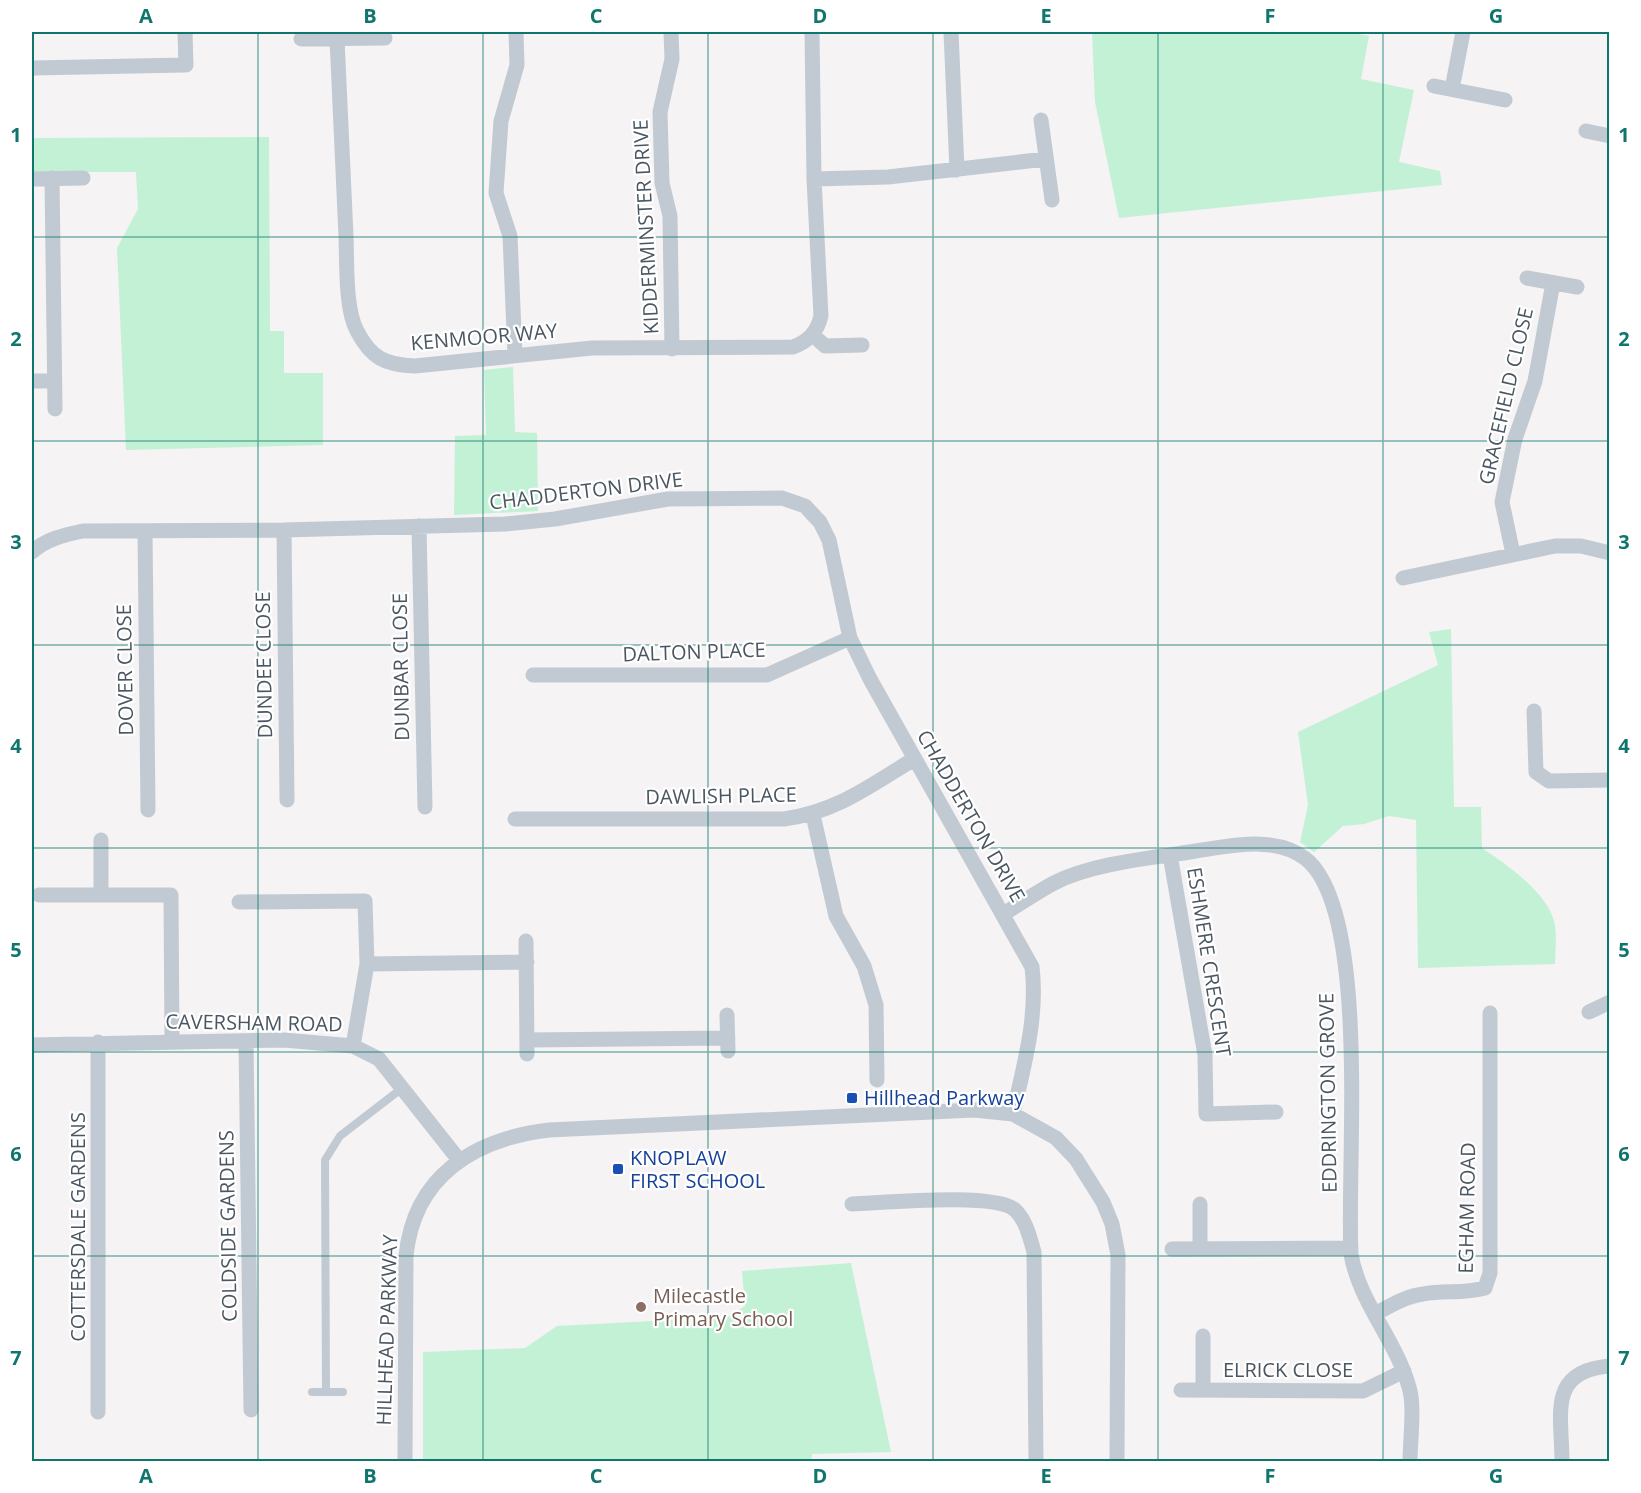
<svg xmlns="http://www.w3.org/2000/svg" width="1641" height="1493" viewBox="0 0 1641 1493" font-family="'Open Sans',sans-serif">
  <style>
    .green { fill: #c3f1d5 }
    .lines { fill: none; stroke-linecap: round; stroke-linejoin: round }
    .service { stroke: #c1cad2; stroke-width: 8 }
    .minor { stroke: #c1cad2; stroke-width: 15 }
    .grid { fill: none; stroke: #0f766e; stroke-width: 1.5; stroke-opacity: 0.55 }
    .transit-dot { fill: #1a4fb4; stroke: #fff; stroke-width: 2 }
    .education-dot { fill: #8d6e63; stroke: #fff; stroke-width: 2 }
    .labels { text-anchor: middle; stroke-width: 4.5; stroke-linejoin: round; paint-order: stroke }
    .street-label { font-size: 20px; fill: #4a5661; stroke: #fff }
    .transit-label { font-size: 20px; fill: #164399; stroke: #fff; text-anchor: start }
    .education-label { font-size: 20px; fill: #785e54; stroke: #fff; text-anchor: start }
    .neatline { fill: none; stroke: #0f766e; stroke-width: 2 }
    .grid-label { font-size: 20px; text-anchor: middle; font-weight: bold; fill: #0f766e }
  </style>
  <rect width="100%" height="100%" fill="#f5f3f3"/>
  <path class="green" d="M1092 32H1348L1369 36 1361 79 1414 90 1399 162 1440 171 1442 185 1119 218 1095 102Z
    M269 137 270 331H284V373H323V445L126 450 117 248 138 209 136 172H32V138Z
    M513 367 515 432 537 433 538 511 454 515 455 436 486 435 484 370Z
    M1451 629 1454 807H1481L1482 848C1506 864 1551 895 1555 926 1557 938 1555 952 1555 964L1418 968 1416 820 1389 816 1364 824 1343 826 1314 852 1300 842 1308 805 1298 732 1438 665 1429 632Z
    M851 1263 891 1452 812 1454 811 1462 423 1461V1352L525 1348 557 1326 728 1317 745 1306 742 1271Z"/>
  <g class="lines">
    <path class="service" d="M312 1392H343
      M326 1392 325 1160 340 1136 401 1089"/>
    <path class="minor" d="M671 32 672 59 660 112 662 183 670 216 672 349
      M951 32 957 170
      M301 39 385 38
      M337 39C340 104 343 170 346 236 347 262 345 309 357 331 371 358 385 365 415 366L592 348 793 347C809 341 817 332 821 316L814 179 812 32
      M32 68 186 65 185 32
      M1434 86 1505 100
      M1452 89 1463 32
      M1041 120 1052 200
      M1586 131 1610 136
      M52 178 55 409
      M32 179 83 178
      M814 179 888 177 1046 159
      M1527 278 1577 287
      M813 335 825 346 862 345
      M515 355 510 236 496 193 501 121 517 65 516 32
      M32 381H53
      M419 526 425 807
      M284 530 287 800
      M145 531 148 810
      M32 552C46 539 64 535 83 531L284 530 505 524 555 519 668 499 782 498 805 506 820 522 829 540 850 638 870 679 1032 967C1038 1017 1024 1065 1013 1114
      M1513 554 1502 502 1515 439 1535 381 1553 283
      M1403 578 1555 546H1581L1610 553
      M533 675H767L850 638
      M1534 711 1536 772 1549 781 1610 780
      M813 815 836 916 864 966 876 1005 877 1080
      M515 819H784C836 812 870 786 914 759
      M101 840V895
      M1170 855 1205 1055 1206 1114 1276 1112
      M39 895H171L172 1042
      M239 902 365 901 367 964 353 1046
      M1003 914C1020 904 1037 892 1054 883 1093 863 1152 858 1196 851 1230 846 1276 835 1306 859 1371 912 1346 1170 1351 1254 1359 1302 1396 1340 1409 1387 1415 1406 1410 1440 1410 1462
      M526 941 527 1054
      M367 964 527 962
      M1589 1012 1610 1002
      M727 1015 728 1051
      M527 1040 728 1038
      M246 1041 251 1410
      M98 1042V1412
      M32 1045 284 1040 353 1046 379 1059 459 1160
      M852 1204C882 1203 996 1192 1015 1210 1026 1220 1030 1238 1034 1252L1036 1462
      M1200 1248V1204
      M1172 1249 1351 1248
      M1375 1314C1390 1306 1406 1296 1423 1294 1444 1290 1464 1294 1485 1288L1490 1273V1013
      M1181 1390 1363 1391 1404 1371
      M1203 1390V1336
      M405 1462 406 1256C414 1176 474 1139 549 1130L974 1110 1013 1114 1056 1138 1076 1159 1103 1202 1112 1224 1118 1255 1117 1462
      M1562 1462C1562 1414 1547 1371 1610 1366"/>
  </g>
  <path class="grid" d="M258 32V1462M483 32V1462M708 32V1462M933 32V1462M1158 32V1462M1383 32V1462M32 237H1610M32 441H1610M32 645H1610M32 848H1610M32 1052H1610M32 1256H1610"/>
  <g class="transit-dot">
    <rect x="846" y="1092" width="12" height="12" rx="3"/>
    <rect x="612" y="1163" width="12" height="12" rx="3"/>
  </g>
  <circle class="education-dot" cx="641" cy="1307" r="6"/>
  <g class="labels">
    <g class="street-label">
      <text transform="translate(646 227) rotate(-93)" y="7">KIDDERMINSTER DRIVE</text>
      <text transform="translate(484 337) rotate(-5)" y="7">KENMOOR WAY</text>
      <text transform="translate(1506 396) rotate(-77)" y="7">GRACEFIELD CLOSE</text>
      <text transform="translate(586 491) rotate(-7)" y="7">CHADDERTON DRIVE</text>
      <text transform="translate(694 652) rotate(-2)" y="7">DALTON PLACE</text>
      <text transform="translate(264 665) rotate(-91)" y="7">DUNDEE CLOSE</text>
      <text transform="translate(401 667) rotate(-91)" y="7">DUNBAR CLOSE</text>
      <text transform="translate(125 670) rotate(-91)" y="7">DOVER CLOSE</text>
      <text transform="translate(721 796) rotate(-1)" y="7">DAWLISH PLACE</text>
      <text transform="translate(971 816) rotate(60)" y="7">CHADDERTON DRIVE</text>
      <text transform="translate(1209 962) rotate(81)" y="7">ESHMERE CRESCENT</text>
      <text transform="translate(254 1023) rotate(1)" y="7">CAVERSHAM ROAD</text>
      <text transform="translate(1328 1093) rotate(-91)" y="7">EDDRINGTON GROVE</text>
      <text transform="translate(1467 1208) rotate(-89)" y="7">EGHAM ROAD</text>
      <text transform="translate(228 1226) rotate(-91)" y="7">COLDSIDE GARDENS</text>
      <text transform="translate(78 1227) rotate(-90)" y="7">COTTERSDALE GARDENS</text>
      <text transform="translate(387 1330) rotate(-88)" y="7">HILLHEAD PARKWAY</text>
      <text x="1288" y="1377">ELRICK CLOSE</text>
    </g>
    <g class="transit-label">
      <text x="864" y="1105">Hillhead Parkway</text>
      <text x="630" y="1165">KNOPLAW<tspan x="630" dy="23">FIRST SCHOOL</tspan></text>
    </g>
    <g class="education-label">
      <text x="653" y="1303">Milecastle<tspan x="653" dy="23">Primary School</tspan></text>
    </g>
  </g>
  <rect width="1641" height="1493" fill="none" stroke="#ffffff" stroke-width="66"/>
  <rect x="33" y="33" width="1575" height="1427" class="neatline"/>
  <g class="grid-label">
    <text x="146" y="23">A</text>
    <text x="370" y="23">B</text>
    <text x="596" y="23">C</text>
    <text x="820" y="23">D</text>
    <text x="1046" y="23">E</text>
    <text x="1270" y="23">F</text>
    <text x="1496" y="23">G</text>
    <text x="16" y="142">1</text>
    <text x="1624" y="142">1</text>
    <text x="16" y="346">2</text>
    <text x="1624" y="346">2</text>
    <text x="16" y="549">3</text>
    <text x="1624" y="549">3</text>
    <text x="16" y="753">4</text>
    <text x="1624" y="753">4</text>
    <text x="16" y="957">5</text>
    <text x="1624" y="957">5</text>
    <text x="16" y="1161">6</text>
    <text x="1624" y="1161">6</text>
    <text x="16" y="1365">7</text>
    <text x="1624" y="1365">7</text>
    <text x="146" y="1483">A</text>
    <text x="370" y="1483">B</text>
    <text x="596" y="1483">C</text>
    <text x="820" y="1483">D</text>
    <text x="1046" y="1483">E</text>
    <text x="1270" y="1483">F</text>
    <text x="1496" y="1483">G</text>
  </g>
</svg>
